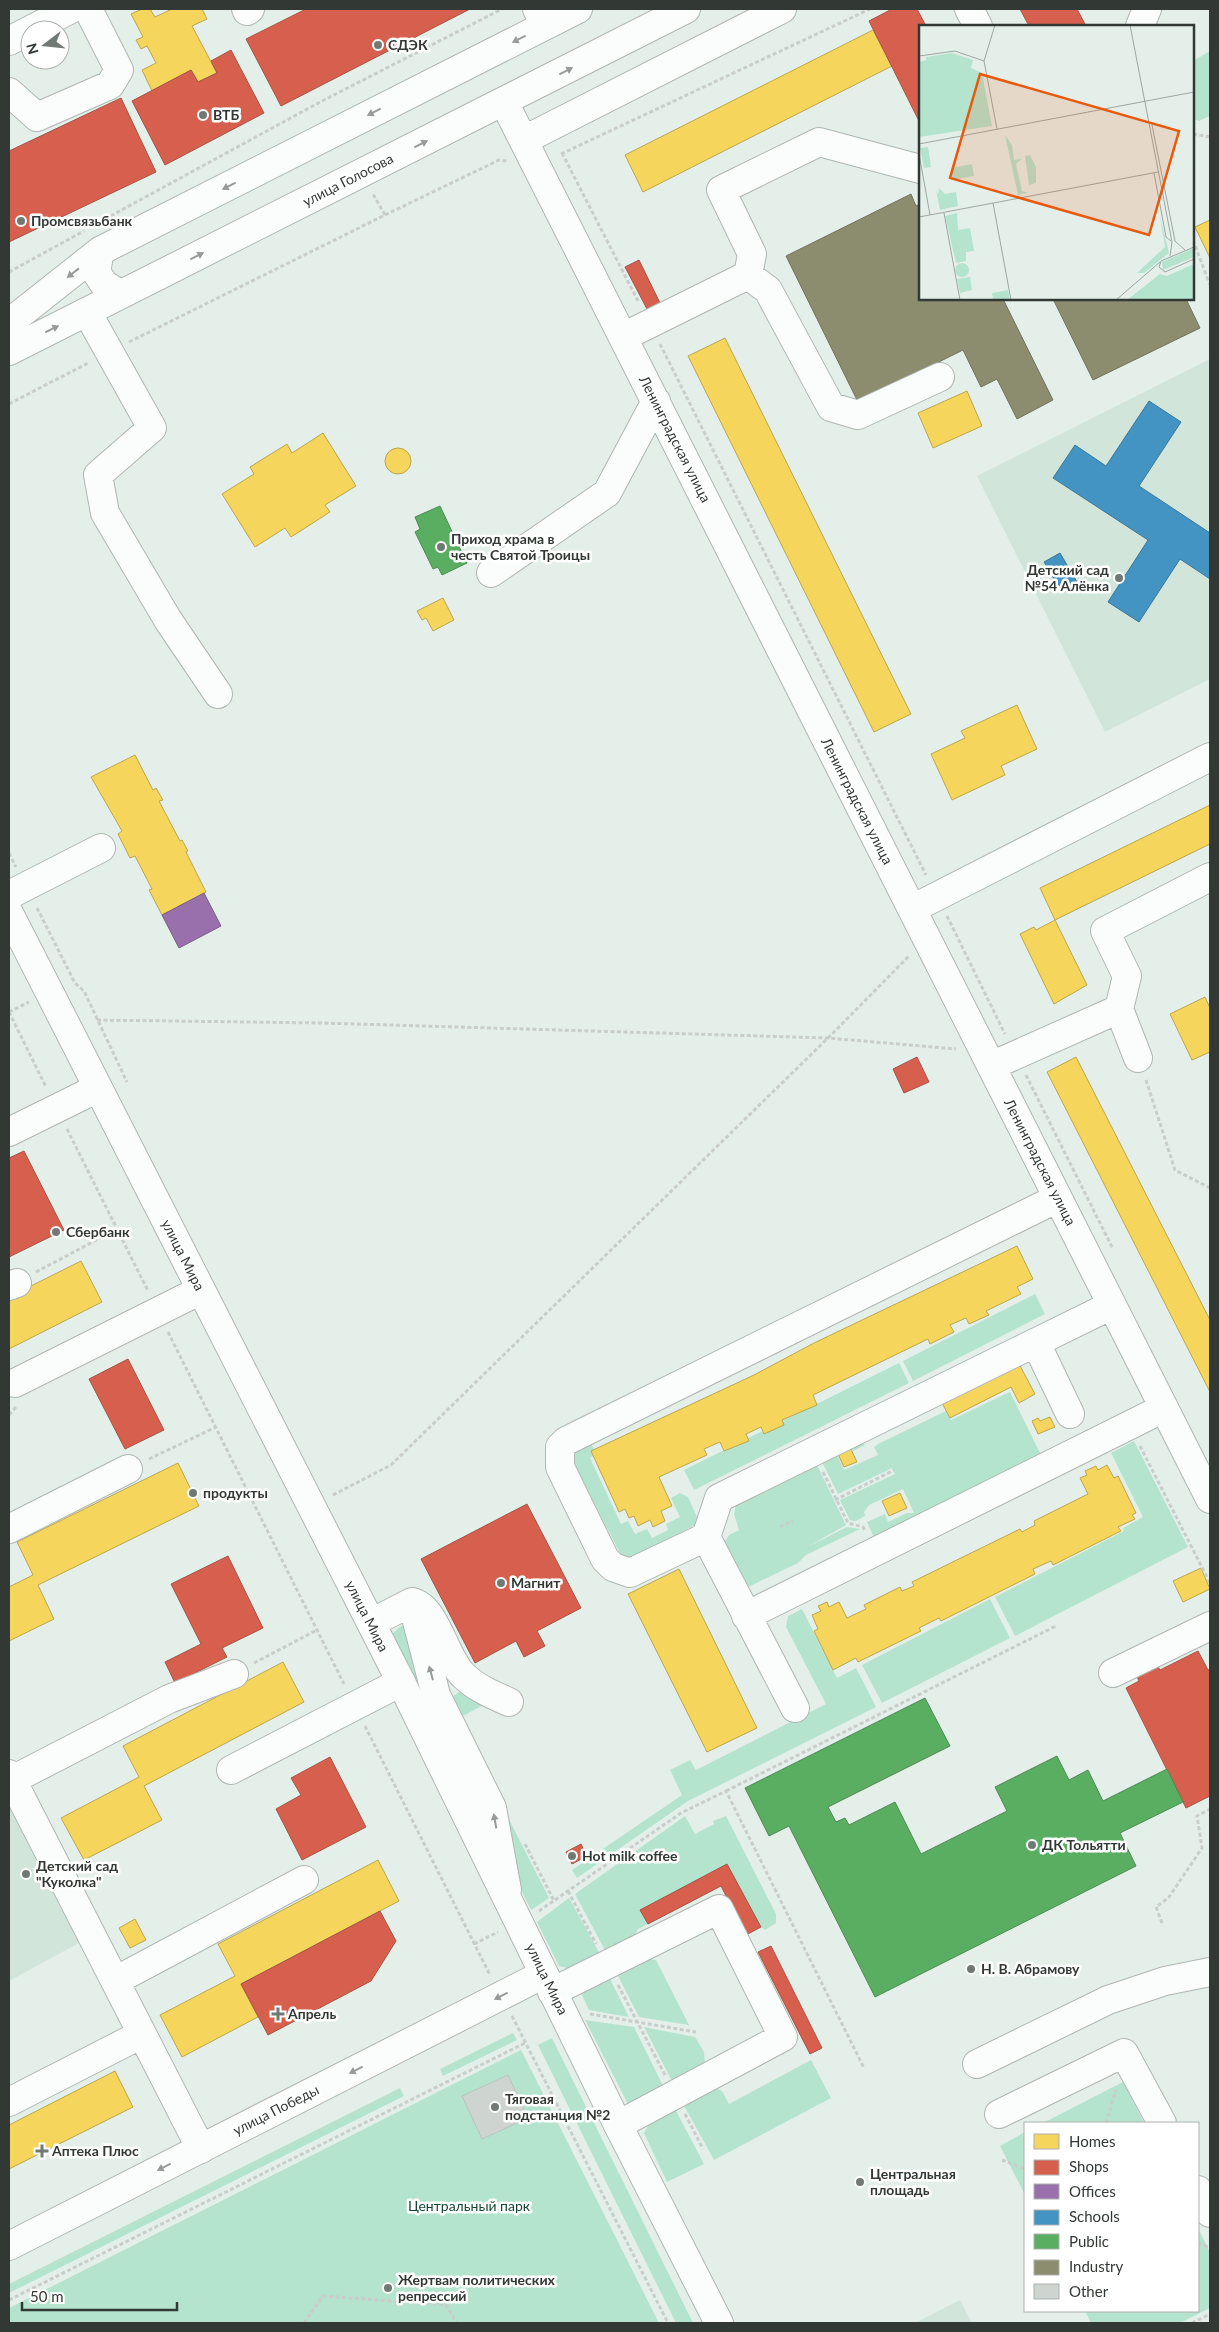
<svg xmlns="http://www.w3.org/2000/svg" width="1219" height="2332" viewBox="0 0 1219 2332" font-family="Lato,sans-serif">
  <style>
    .built { fill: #d2e5db }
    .green { fill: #b4e3ce }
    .homes { fill: #f6d55c; stroke: #bba650 }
    .shops { fill: #d6604d; stroke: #a55446 }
    .offices { fill: #9970ab; stroke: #7a6088 }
    .schools { fill: #4393c3; stroke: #3e7898 }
    .public { fill: #5aae61; stroke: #4e8b54 }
    .industry { fill: #8c8c6e; stroke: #71735d }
    .building { fill: #ced5d1; stroke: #bcc4c0 }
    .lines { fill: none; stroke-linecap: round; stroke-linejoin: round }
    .minor-casing { stroke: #afb6b2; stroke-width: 30 }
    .major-casing { stroke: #afb6b2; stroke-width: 30 }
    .path { stroke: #c9cdcb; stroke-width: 3; stroke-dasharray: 4 2.5; stroke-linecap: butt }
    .minor { stroke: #fbfdfc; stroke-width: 28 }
    .major { stroke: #fbfdfc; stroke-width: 28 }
    .oneway { fill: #969b98 }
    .poi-dot { fill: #717974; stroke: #fff; stroke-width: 2 }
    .labels { text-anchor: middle; stroke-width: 5; stroke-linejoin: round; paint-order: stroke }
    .poi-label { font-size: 14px; font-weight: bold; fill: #323935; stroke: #fff; text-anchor: start }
    .street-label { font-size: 14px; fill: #323935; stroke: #fff }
    .park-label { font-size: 14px; fill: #154734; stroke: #fff }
    .inset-road { fill: none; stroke: #9da6a2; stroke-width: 1 }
    .view { fill: #e8590c; fill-opacity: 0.15; stroke: #e8590c; stroke-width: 2.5 }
    .inset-edge { fill: none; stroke: #323935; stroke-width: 2.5 }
  </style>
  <rect width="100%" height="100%" fill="#e5efea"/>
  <path class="built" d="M1210 359V679L1105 732 977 476Z
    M9 1804 79 1943 9 1981Z
    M960 2300 972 2323H915Z"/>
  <path class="green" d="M1210 51V116L1199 121 1193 119V61Z
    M1035 1294 1045 1314 913 1381 903 1361Z
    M899 1363 909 1383 694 1490 684 1470Z
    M1010 1392 1043 1459 876 1542 867 1522 885 1514 888 1522 907 1513H914L903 1489 869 1505 864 1512 865 1516 856 1521 850 1520 840 1500 895 1474 892 1468 838 1494 821 1460C832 1446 847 1431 865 1445L853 1451 849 1444 835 1450 844 1470 878 1455 874 1447 880 1443 946 1411 951 1420Z
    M1134 1441 1188 1547 1015 1636 995 1597 1124 1531 1123 1528 1143 1517 1111 1453Z
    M591 1443 596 1454 590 1458 621 1524 628 1521 635 1534 647 1529 652 1538 668 1530 666 1524 680 1517 671 1498 680 1493 688 1497 697 1517 695 1525 632 1557H622L574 1464 575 1453Z
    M816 1463 846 1525 807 1547 847 1527 860 1529 806 1555 798 1563 746 1588 724 1543 729 1535 739 1530 734 1514 736 1504Z
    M990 1599 1010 1638 882 1703 862 1665Z
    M802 1609 837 1678 856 1668 876 1707 688 1801 577 1878 572 1870 682 1795 670 1770 690 1760 696 1770 826 1704 786 1627 788 1616Z
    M410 1623 488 1818 391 1635 401 1626Z
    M466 1688 485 1704 463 1716 453 1696Z
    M498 1798 549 1898 531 1910 521 1890Z
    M685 1816 695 1834 714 1824 713 1821 726 1816 776 1914V1923L765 1930 761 1927 727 1864 641 1910 648 1924 638 1929 632 1940 607 1954 575 1894Z
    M569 1898 601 1956 571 1969 559 1966 537 1922Z
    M645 1958 656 1960 658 1964 689 2025 639 2017 616 1972Z
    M609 1977 629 2017 589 2010 581 1993Z
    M585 2020 634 2027 666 2092 629 2106Z
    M644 2027 695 2037 704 2052 705 2066 675 2087Z
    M513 2033 517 2040 443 2076 440 2069Z
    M552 2038 693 2323H676L538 2045Z
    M521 2050 659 2323H9V2308Z
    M811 2060 831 2098 714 2160 682 2102 714 2087 722 2091 729 2104Z
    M1123 2082 1144 2123H1043Z
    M400 2088 404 2096 9 2293V2284Z
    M674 2107 704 2164 667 2182 644 2133 650 2122Z
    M1025 2132V2195L1000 2146Z
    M1198 2228 1210 2252V2308L1180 2323H1091L1085 2311H1198Z"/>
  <path class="homes" d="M142 9H150L155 17 172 9H202L207 19 192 26 217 73 198 82 191 70 152 91 142 70 156 63 147 46 141 49 136 40 143 37 131 14Z
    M873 30 892 66 643 192 625 155Z
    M1210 220V258L1195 227Z
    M725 338 911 714 874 732 688 356Z
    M967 391 982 426 933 448 918 413Z
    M323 433 356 486 325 505 330 512 291 537 285 528 255 547 222 494 254 474 250 467 287 444 292 453Z
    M385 461a13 13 0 1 1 26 0a13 13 0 1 1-26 0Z
    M443 598 454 620 433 631 426 618 422 620 417 611Z
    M1017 705 1037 749 1001 766 1005 775 952 800 931 754 965 738 961 731Z
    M135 755 153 790 156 788 163 800 159 801 180 841 182 840 188 851 186 852 206 892 162 915 149 890 152 889 135 856 130 858 118 834 122 831 91 777Z
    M1210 805V844L1055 920 1040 888Z
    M1055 920 1087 985 1054 1004 1020 934 1034 927 1036 930Z
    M1205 997 1210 1008V1052L1192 1060 1170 1014Z
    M1076 1057 1210 1320V1392L1047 1072Z
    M1017 1246 1033 1279 1017 1287 1021 1294 986 1311 989 1315 969 1324 966 1318 950 1325 954 1332 930 1344 928 1339 813 1395 817 1405 782 1420 784 1425 764 1434 761 1427 746 1434 749 1441 724 1451 720 1442 704 1449 707 1455 659 1477 672 1506 661 1511 665 1521 653 1527 650 1520 638 1526 634 1516 629 1518 625 1509 619 1512 591 1451 754 1375 814 1343Z
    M81 1261 102 1302 9 1349V1297Z
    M1018 1362 1035 1394 1019 1403 1011 1387 950 1418 941 1401Z
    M1050 1417 1055 1427 1038 1434 1032 1421 1038 1418 1040 1421Z
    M850 1447 857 1462 844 1467 837 1452Z
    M178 1463 199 1506 38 1585 54 1619 9 1641V1587L33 1575 17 1542Z
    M1107 1465 1114 1478 1118 1476 1136 1513 1132 1515 1135 1519 1118 1527 1121 1531 1053 1565 1051 1561 1033 1569 1035 1574 941 1621 939 1618 919 1628 921 1631 858 1662 856 1658 833 1670 814 1631 818 1629 812 1615 821 1611 818 1606 827 1602 829 1607 839 1602 847 1618 866 1609 864 1605 900 1587 902 1591 914 1586 912 1582 1020 1529 1022 1532 1035 1525 1034 1521 1088 1494 1080 1478 1087 1475 1085 1471 1096 1466 1098 1470Z
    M900 1493 907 1508 889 1516 882 1501Z
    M1201 1568 1210 1589 1183 1602 1173 1581Z
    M679 1569 757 1728 707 1752 628 1594Z
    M283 1662 304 1702 144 1786 162 1820 84 1860 61 1818 139 1777 123 1746Z
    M378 1860 399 1901 241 1984 258 2017 182 2057 160 2015 235 1976 218 1944Z
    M135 1919 146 1940 130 1948 119 1928Z
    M115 2071 133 2107 9 2169V2125Z"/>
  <path class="shops" d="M306 9H470L281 106 246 39Z
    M892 9H917L926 26H920V123L869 21Z
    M1020 9H1077L1086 26H1029Z
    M231 50 264 113 165 165 132 101 191 70 198 82 217 73 211 61Z
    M121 98 156 172 9 242V151Z
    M639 260 660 303 647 309 625 267Z
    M917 1057 929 1082 904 1093 893 1069Z
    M24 1151 64 1230 9 1257V1158Z
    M128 1359 164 1430 125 1449 89 1379Z
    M527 1504 581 1608 537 1631 545 1646 524 1657 516 1641 475 1663 421 1559Z
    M228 1556 263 1628 222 1648 227 1657 175 1683 165 1662 201 1644 171 1584Z
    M1198 1651 1208 1670 1210 1669V1796L1186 1808 1126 1688 1139 1681 1134 1670 1154 1659 1160 1670Z
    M330 1757 366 1827 302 1860 276 1809 301 1795 291 1778Z
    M581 1844 587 1856 572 1864 566 1852Z
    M727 1864 761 1927 746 1935 721 1886 648 1924 640 1910Z
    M380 1911 396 1941 371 1981 268 2035 241 1984Z
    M771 1946 822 2048 810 2054 758 1952Z"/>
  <path class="offices" d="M204 893 221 926 179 948 162 915Z"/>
  <path class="schools" d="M1149 401 1181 422 1139 486 1210 533V579L1180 559 1139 622 1108 602 1148 540 1053 478 1075 445 1106 466Z
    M1060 553 1077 582 1061 591 1044 562Z"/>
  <path class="public" d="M440 506 467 563 442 575 438 567 433 569 415 532 420 529 415 517Z
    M925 1698 950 1746 828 1807 836 1822 845 1818 849 1825 895 1802 921 1854 1007 1811 995 1787 1057 1756 1069 1780 1088 1770 1103 1801 1167 1769 1183 1802 1120 1833 1136 1866 875 1997 789 1826 769 1836 745 1788Z"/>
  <path class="industry" d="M911 194 916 206 920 204V299H1003L1053 400 1017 419 997 379 981 387 963 350 858 402 786 256Z
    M1053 299H1186L1200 328 1093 380Z"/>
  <path class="building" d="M508 2075 528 2118 482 2139 462 2096Z"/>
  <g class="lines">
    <g class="minor-casing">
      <path id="minor" d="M246 9 247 11 250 9
        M537 9 545 25
        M969 9 978 26
        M1140 26 1147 9
        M9 41 71 9
        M9 92 37 117 110 85 119 70 88 9
        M504 102 1210 1499
        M524 140 782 9
        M748 275 768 290 831 407 858 415 940 377
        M87 312 152 428 98 475 105 513 168 620 218 694
        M623 337 748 275 752 254 721 190 819 142 920 169
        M491 573 607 493 656 401
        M9 895 101 848
        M912 909 1210 757
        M1119 1009 1138 1058
        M991 1066 1119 1009 1127 976 1105 931 1210 877
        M9 1132 98 1088
        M1058 1198 566 1441 560 1447V1467L605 1559 613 1567 630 1573 706 1537 719 1498 1112 1305
        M9 1286 17 1283
        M1036 1343 1070 1414
        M15 1383 201 1290
        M9 1529 128 1469
        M706 1537 795 1708
        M412 1602 436 1695 492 1808 507 1890
        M746 1616 1164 1408
        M371 1623 412 1602C436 1607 445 1658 463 1675 476 1688 493 1695 509 1702
        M1113 1673 1210 1626
        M231 1770 401 1682
        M9 1774 201 2149
        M12 1780 169 1699 234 1674
        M115 1981 304 1880
        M552 1992 719 1909 783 2037 618 2125
        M977 2064 1108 2000 1165 1981 1210 1972
        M9 2102 142 2034
        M999 2114 1124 2053 1162 2123
        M1198 2190 1210 2213"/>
    </g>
    <g class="major-casing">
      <path id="major" d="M100 251 96 272 104 284 120 294
        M9 323 100 251 578 9
        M9 351 686 9
        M9 913 401 1682 618 2125 719 2323
        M9 2246 544 1974"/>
    </g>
    <path class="path" d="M1193 134 1210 137
      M562 153 639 303
      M561 154 870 9
      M385 215 499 160 507 161
      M105 219 322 101 502 9
      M1193 240 1210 285
      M9 272 84 231
      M129 342 385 215 373 194
      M660 344 926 875
      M9 404 88 363
      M9 853 16 867
      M37 908 75 983 84 991 127 1082
      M947 916 1005 1034
      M9 1012 46 1087
      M9 1012 29 1002
      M97 1020 322 1023 828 1038 956 1049
      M1026 1075 1113 1249
      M1146 1080 1175 1170 1210 1188
      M67 1129 148 1291
      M36 1272 117 1229
      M168 1332 344 1684
      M9 1415 16 1407
      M1140 1446 1210 1583
      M149 1459 216 1427
      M823 1472 848 1523 863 1527 865 1531
      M333 1495 391 1465 828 1038 909 956
      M835 1500 894 1470
      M780 1527 793 1521
      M254 1663 317 1630
      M365 1726 490 1975
      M726 1791 1056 1626
      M525 1844 554 1901
      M568 1891 596 1944
      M539 1911 681 1813 726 1791 864 2068
      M1162 1923 1156 1907 1169 1897 1202 1848 1197 1816 1210 1809
      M474 1944 498 1932
      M618 1985 665 2075
      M590 2014 696 2032
      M512 2016 668 2323
      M685 2114 703 2149
      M1106 2123 1116 2090
      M1002 2160 1025 2169
      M1198 2243 1210 2248
      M9 2300 527 2042
      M304 2323 323 2296 446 2305 457 2323
      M1192 2323 1210 2314"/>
    <use href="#minor" class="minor"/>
    <use href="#major" class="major"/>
  </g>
  <defs><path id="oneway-solid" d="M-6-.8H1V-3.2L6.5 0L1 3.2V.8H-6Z" transform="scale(1.25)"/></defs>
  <g class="oneway">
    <use href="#oneway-solid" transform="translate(519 39) rotate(153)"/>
    <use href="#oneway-solid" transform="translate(566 71) rotate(-27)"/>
    <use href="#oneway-solid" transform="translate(374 112) rotate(153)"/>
    <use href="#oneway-solid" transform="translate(421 144) rotate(-27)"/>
    <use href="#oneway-solid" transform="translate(229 186) rotate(153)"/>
    <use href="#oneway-solid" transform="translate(197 256) rotate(-27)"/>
    <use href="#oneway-solid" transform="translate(73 273) rotate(142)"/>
    <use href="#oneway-solid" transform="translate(52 329) rotate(-26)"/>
    <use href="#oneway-solid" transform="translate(431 1673) rotate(-105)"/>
    <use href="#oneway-solid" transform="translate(495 1821) rotate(-100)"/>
    <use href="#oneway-solid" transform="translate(501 1996) rotate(153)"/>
    <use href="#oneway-solid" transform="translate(356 2070) rotate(153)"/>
    <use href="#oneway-solid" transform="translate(164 2167) rotate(153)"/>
  </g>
  <g class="poi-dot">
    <circle cx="378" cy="45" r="5"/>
    <circle cx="203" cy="115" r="5"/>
    <circle cx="21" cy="221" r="5"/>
    <circle cx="441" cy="547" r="5"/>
    <circle cx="1119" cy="578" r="5"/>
    <circle cx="56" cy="1232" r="5"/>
    <circle cx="193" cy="1493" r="5"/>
    <circle cx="501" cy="1583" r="5"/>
    <circle cx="1032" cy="1845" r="5"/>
    <circle cx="572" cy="1856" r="5"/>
    <circle cx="26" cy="1874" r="5"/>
    <circle cx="971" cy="1969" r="5"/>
    <path d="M275.5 2006.5h5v5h5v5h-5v5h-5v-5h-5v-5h5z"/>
    <circle cx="495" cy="2107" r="5"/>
    <path d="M39.5 2143.5h5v5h5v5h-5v5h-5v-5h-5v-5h5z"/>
    <circle cx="860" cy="2182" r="5"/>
    <circle cx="388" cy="2288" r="5"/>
  </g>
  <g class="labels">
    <g class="poi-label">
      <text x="388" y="50">СДЭК</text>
      <text x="213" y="120">ВТБ</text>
      <text x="31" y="226">Промсвязьбанк</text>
      <text x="451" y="544">Приход храма в<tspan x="451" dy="16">честь Святой Троицы</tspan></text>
      <text x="1109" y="575" text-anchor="end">Детский сад<tspan x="1109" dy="16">№54 Алёнка</tspan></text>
      <text x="66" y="1237">Сбербанк</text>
      <text x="203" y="1498">продукты</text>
      <text x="511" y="1588">Магнит</text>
      <text x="1042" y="1850">ДК Тольятти</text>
      <text x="582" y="1861">Hot milk coffee</text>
      <text x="36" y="1871">Детский сад<tspan x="36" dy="16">"Куколка"</tspan></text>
      <text x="981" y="1974">Н. В. Абрамову</text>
      <text x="288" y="2019">Апрель</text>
      <text x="505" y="2104">Тяговая<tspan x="505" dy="16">подстанция №2</tspan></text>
      <text x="52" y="2156">Аптека Плюс</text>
      <text x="870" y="2179">Центральная<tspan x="870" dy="16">площадь</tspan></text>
      <text x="398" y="2285">Жертвам политических<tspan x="398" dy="16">репрессий</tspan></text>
    </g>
    <g class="street-label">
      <text transform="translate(348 180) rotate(-27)" y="5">улица Голосова</text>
      <text transform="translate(675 439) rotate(63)" y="5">Ленинградская улица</text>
      <text transform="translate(857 801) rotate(63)" y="5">Ленинградская улица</text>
      <text transform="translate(1040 1162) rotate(63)" y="5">Ленинградская улица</text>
      <text transform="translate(183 1255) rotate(63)" y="5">улица Мира</text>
      <text transform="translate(367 1616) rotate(63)" y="5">улица Мира</text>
      <text transform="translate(547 1979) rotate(64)" y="5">улица Мира</text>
      <text transform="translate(276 2110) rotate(-27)" y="5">улица Победы</text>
    </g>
    <g class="park-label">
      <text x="469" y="2211">Центральный парк</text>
    </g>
  </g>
  <g transform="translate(919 25)">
    <rect width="275" height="275" fill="#e5efea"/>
    <path d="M33 28 54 35 52 43 63 48 73 101 0 112V37L7 35V32ZM86 110 93 120 95 135 103 134 97 139 103 166 109 168 99 170ZM9 122 12 142 5 143 1 123ZM111 130 117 142V158L110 160 106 131ZM53 139 55 151 34 155 32 143ZM20 163 26 169 37 167 39 181 21 185 17 165 19 170ZM38 188 39 205 51 203 55 226 47 227V236L37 238 26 191ZM241 191 250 228 225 248H218L246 222ZM275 223V232L244 245 243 237ZM36 245a7 7 0 1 1 14 0a7 7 0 1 1-14 0ZM275 239V275H208L241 249 248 251ZM51 252 53 265 41 268 38 254ZM89 265 91 275H74L73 268Z" fill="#b4e3ce"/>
    <path class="inset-road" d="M76 0 65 36 78 104M211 0 253 217 251 231M0 31 36 26 65 36M233 100 256 216 266 225M0 119 275 67M0 129 11 190M235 148 247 212 252 216M74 178 92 275M25 188 41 275M0 192 239 147M275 222 242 236 240 242 246 247 275 234M197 275 241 237"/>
    <path class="view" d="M61 49 260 106 230 210 31 153Z"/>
    <rect width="275" height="275" class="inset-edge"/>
  </g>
  <rect width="1219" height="2332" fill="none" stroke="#323935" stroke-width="20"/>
  <rect x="1024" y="2122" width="175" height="190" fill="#ffffff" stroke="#adb0ae"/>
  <rect x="1034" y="2134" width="25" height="15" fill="#f6d55c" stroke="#adb0ae"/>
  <text x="1069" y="2147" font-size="15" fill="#323935">Homes</text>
  <rect x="1034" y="2160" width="25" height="15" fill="#d6604d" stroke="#adb0ae"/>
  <text x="1069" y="2172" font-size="15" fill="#323935">Shops</text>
  <rect x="1034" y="2184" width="25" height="15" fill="#9970ab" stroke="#adb0ae"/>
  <text x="1069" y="2197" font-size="15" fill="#323935">Offices</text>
  <rect x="1034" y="2210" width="25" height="15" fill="#4393c3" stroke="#adb0ae"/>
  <text x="1069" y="2222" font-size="15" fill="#323935">Schools</text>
  <rect x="1034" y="2234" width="25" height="15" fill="#5aae61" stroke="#adb0ae"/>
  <text x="1069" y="2247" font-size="15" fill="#323935">Public</text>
  <rect x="1034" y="2260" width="25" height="15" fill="#8c8c6e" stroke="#adb0ae"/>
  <text x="1069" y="2272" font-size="15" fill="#323935">Industry</text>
  <rect x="1034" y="2284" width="25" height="15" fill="#ced5d1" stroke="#adb0ae"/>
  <text x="1069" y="2297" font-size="15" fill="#323935">Other</text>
  <g transform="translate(45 45) rotate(254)"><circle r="24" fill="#ffffff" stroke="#adb0ae"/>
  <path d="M0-4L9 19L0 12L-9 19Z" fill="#717974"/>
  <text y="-8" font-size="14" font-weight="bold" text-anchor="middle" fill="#323935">N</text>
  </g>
  <path d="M22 2302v8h155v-8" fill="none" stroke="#323935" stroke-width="2.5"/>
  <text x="30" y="2302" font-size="15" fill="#323935" stroke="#ffffff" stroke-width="4" paint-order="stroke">50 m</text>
</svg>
